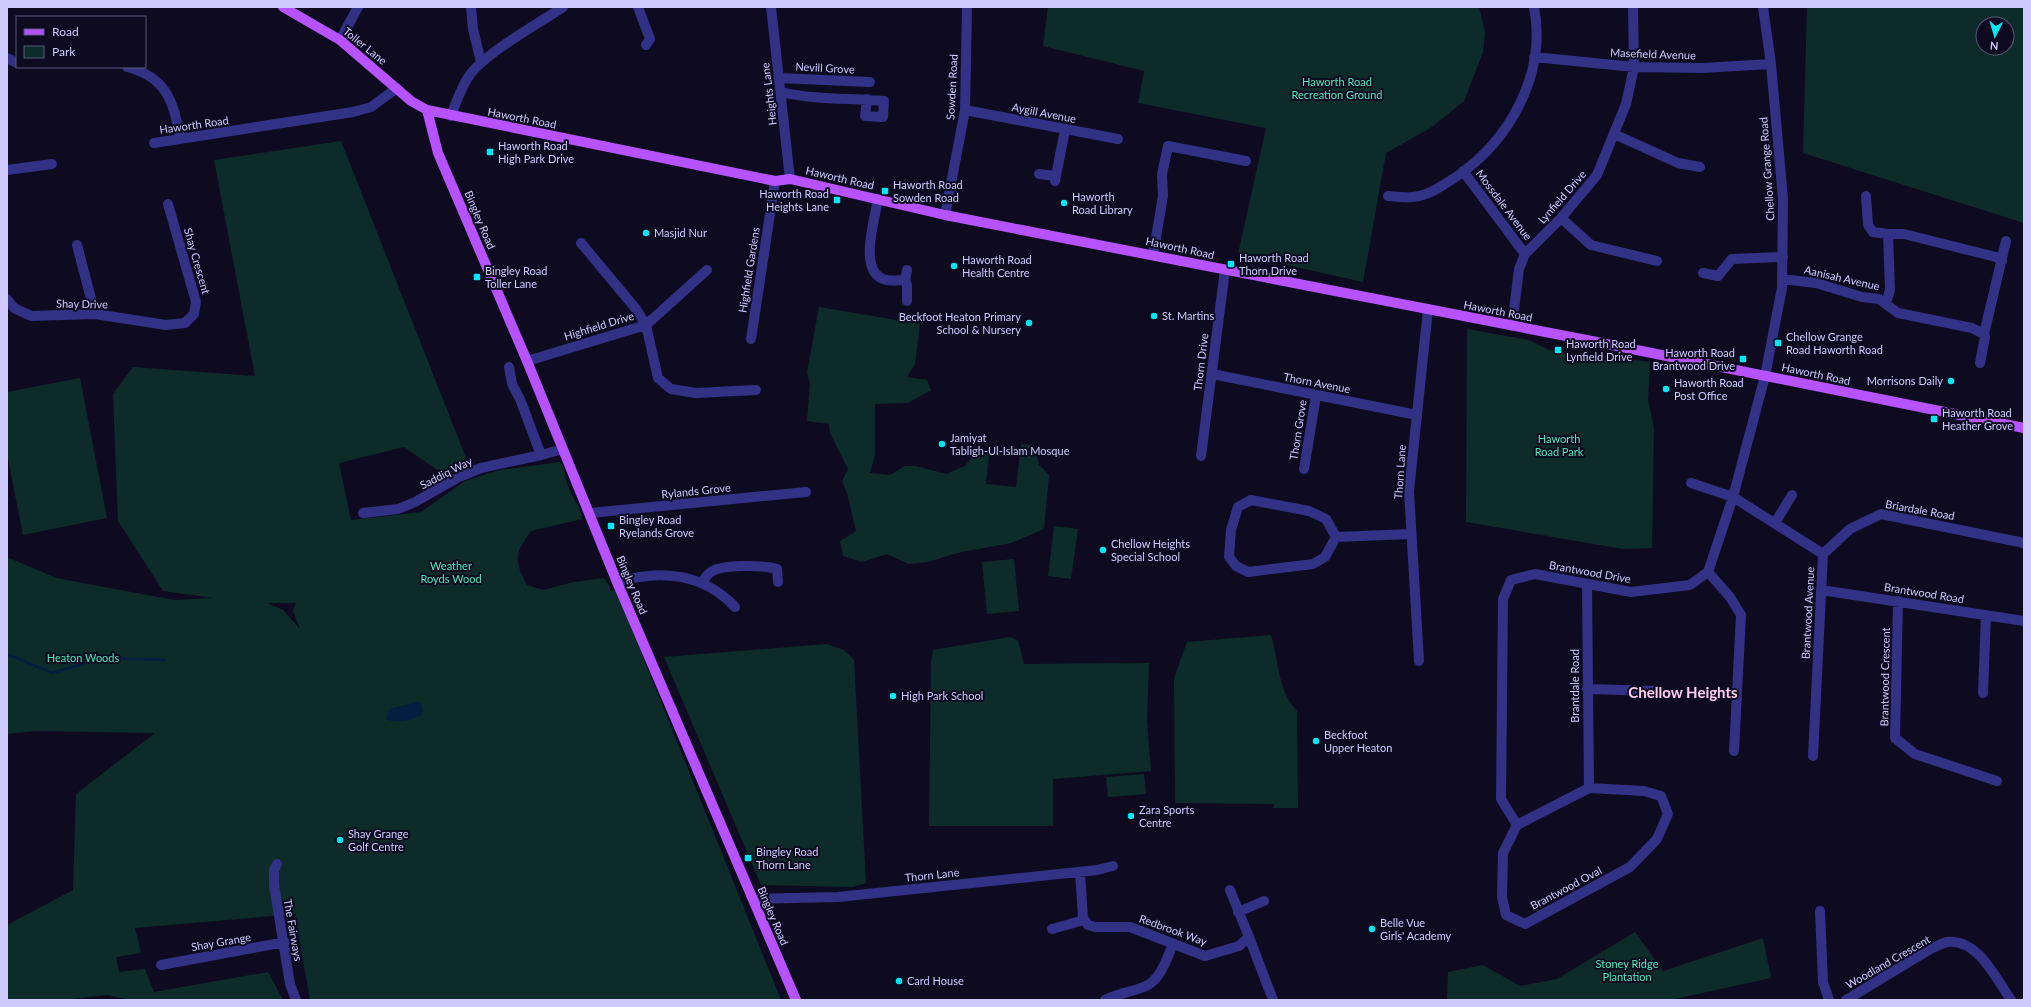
<svg xmlns="http://www.w3.org/2000/svg" width="2031" height="1007" viewBox="0 0 2031 1007" font-family="Lato,sans-serif">
  <style>
    .green { fill: #0d2c29; fill-rule: evenodd }
    .water { fill: #041d41 }
    .lines { fill: none; stroke-linecap: round; stroke-linejoin: round }
    .stream { stroke: #041d41; stroke-width: 2.5 }
    .minor { stroke: #313185; stroke-width: 10 }
    .major { stroke: #b752ff; stroke-width: 10 }
    .poi-dot { fill: #00e8f6; stroke: #0e0b21; stroke-width: 1.5 }
    .labels { text-anchor: middle; stroke-width: 4; stroke-linejoin: round; paint-order: stroke }
    .street-label { font-size: 11px; fill: #cfcbff; stroke: #0e0b21 }
    .park-label { font-size: 11px; fill: #4bebbc; stroke: #0e0b21 }
    .poi-label { font-size: 11px; fill: #cfcbff; stroke: #0e0b21; text-anchor: start }
    .district-label { font-size: 15px; font-weight: bold; fill: #ffcdef; stroke: #0e0b21 }
  </style>
  <rect width="100%" height="100%" fill="#0e0b21"/>
  <path class="green" d="M1048 7H1479L1485 32 1483 52 1464 101 1432 127 1386 153 1363 282 1238 254 1266 128 1138 103 1144 71 1043 46Z
    M1807 7H2024V223L1803 153ZM1983 24H2007V48H1983Z
    M341 141 470 468 445 475 404 447 339 463 351 520 421 512 465 481 500 470 560 462C566 469 564 475 567 483 571 497 581 506 582 519L531 531C514 554 514 560 527 585L543 590 574 582 604 578 610 587V591L616 590 781 1000H310L295 914 135 928 141 953 116 957 119 972 145 969 154 992 268 972 283 1000H131L107 995 63 1000H7V925L73 890 76 794 155 733 36 731 7 734V557L56 578 174 600 213 598 163 591 118 521 113 394 133 367 255 376 214 160ZM267 603H296L293 611 300 629 283 610Z
    M819 307 920 324 915 364 907 377 927 380 931 390 908 403 875 404V455L870 473 890 475 905 466H916L946 474 965 466 978 449 989 454 986 484 1016 487 1021 444 1034 445 1039 465 1049 475 1044 529 1011 543 957 553 928 562 909 564 887 554 862 562 843 556 840 541 856 531 847 493 842 481 848 469 830 433 829 424 807 421 810 383 807 373Z
    M1467 329 1529 340 1549 350 1601 360 1619 358 1650 362 1648 400 1654 428 1652 548 1623 549 1466 522Z
    M80 378 107 518 23 535 7 454V392Z
    M1054 526 1078 529 1071 579 1048 576Z
    M1014 559 1019 611 987 614 982 562Z
    M1271 635C1279 661 1277 690 1297 711L1298 808H1273L1274 804 1175 803 1174 678 1187 642Z
    M1011 637 1018 641 1024 664 1149 663 1147 722 1151 771 1053 779V826H929L931 663 933 650Z
    M827 644 844 650 854 660 866 883 853 887 761 885 664 657Z
    M1144 774 1146 794 1108 797 1106 777Z
    M1635 932 1663 971 1763 938 1771 978 1670 1000H1447L1448 972 1483 965 1520 986 1557 979Z"/>
  <path class="water" d="M418 702 421 703 423 714C414 720 397 724 386 719L389 709Z"/>
  <g class="lines">
    <path class="stream" d="M7 654 52 673 102 658 165 660"/>
    <path class="minor" d="M471 7 473 29 481 62
      M638 7 650 39 646 45
      M771 7 790 179
      M340 40 358 7
      M1534 57 1634 67 1702 68 1771 64
      M7 58 17 63
      M127 67C166 77 174 101 180 138
      M779 78 870 82
      M781 92C815 100 849 98 884 101L883 117 865 116 867 99
      M965 110 1118 139
      M451 116C456 102 461 88 469 76 485 53 538 24 563 7
      M1614 134 1678 163 1700 167
      M154 143 353 112 371 107 397 88
      M7 170 52 164
      M1463 171 1525 254
      M1039 174 1056 176
      M1055 181 1065 130
      M1388 196C1396 196 1405 198 1412 197 1429 196 1443 185 1456 177 1510 140 1547 74 1534 7
      M1866 196 1868 225 1873 232 1888 234
      M878 199C875 219 857 273 886 280 892 281 899 280 905 280L907 285V301
      M945 215 965 110 967 7
      M1561 218 1591 245 1657 261
      M581 243 636 309 646 325 658 378 671 389 696 393 756 390
      M77 245 95 314
      M1153 255 1163 196 1162 174 1168 146 1246 161
      M1703 273 1718 276 1732 259 1783 257
      M1782 279 1816 283 1862 297 1879 299 1898 313 1972 328 1984 334 2006 241
      M905 280 907 270
      M7 299 14 308 31 316 95 314 166 325 185 323 194 314 196 302 168 204
      M1886 303 1890 290 1888 234H1904L1996 257 2002 261
      M1512 326 1519 269 1525 254 1561 218 1597 175 1626 104 1634 67 1633 7
      M751 339 775 181
      M527 361 646 325 707 270
      M1980 363 1985 337 1984 334
      M509 367 512 384 520 399 541 455
      M1212 374 1417 415
      M1201 456 1225 270
      M1304 469 1316 396
      M1691 483 1733 497 1823 554 1813 756
      M363 513 398 509 415 502 459 477 481 468 541 455 563 449
      M590 513 806 492
      M1775 523 1792 495
      M1336 537 1326 519 1309 511 1251 500 1238 507 1231 530 1229 557 1236 566 1248 572 1313 564 1325 557 1336 537 1411 534
      M1823 554 1850 529 1881 514 2024 543
      M1708 572 1730 597 1741 615 1734 751
      M617 582C660 569 703 573 735 607
      M702 582C705 579 707 574 711 572 722 564 764 565 777 569L778 582
      M1587 584 1589 788
      M1821 590 2024 621
      M1898 601 1895 738 1915 754 1997 781
      M1419 661 1409 491 1428 309
      M1587 689 1658 691
      M1983 693 1986 615
      M1589 788 1644 791 1661 796 1668 814 1657 839 1630 867 1525 924 1506 915 1502 897 1503 853 1517 825Z
      M1517 825 1501 799 1503 599 1511 580 1535 574 1631 592 1690 585 1708 572 1733 497 1765 376 1782 288 1783 199 1771 64 1763 7
      M277 864 274 870V885L290 984 296 1000
      M1080 872 1083 918 1088 925 1095 927H1130L1205 956 1239 946 1249 937 1230 890
      M753 899 838 897 1097 870 1113 866
      M1820 911 1823 982 1829 1000
      M1238 912 1264 901
      M1052 929 1084 920
      M1249 937 1273 1000
      M161 965 285 942
      M1105 1000C1118 993 1133 992 1146 986 1161 979 1167 958 1173 944
      M1846 1000 1932 948C1936 947 1942 943 1947 942 1978 938 1996 979 2011 1000"/>
    <path class="major" d="M283 7 340 40 411 101 427 110 775 181 790 179 945 215 1602 343 2024 428
      M427 110 438 153 527 361 617 582 796 1000"/>
  </g>
  <g class="poi-dot">
    <rect x="486" y="148" width="8" height="8" rx="2"/>
    <rect x="881" y="187" width="8" height="8" rx="2"/>
    <rect x="833" y="196" width="8" height="8" rx="2"/>
    <circle cx="1064" cy="203" r="4"/>
    <circle cx="646" cy="233" r="4"/>
    <rect x="1227" y="260" width="8" height="8" rx="2"/>
    <circle cx="954" cy="266" r="4"/>
    <rect x="473" y="273" width="8" height="8" rx="2"/>
    <circle cx="1154" cy="316" r="4"/>
    <circle cx="1029" cy="323" r="4"/>
    <rect x="1774" y="339" width="8" height="8" rx="2"/>
    <rect x="1554" y="346" width="8" height="8" rx="2"/>
    <rect x="1739" y="355" width="8" height="8" rx="2"/>
    <circle cx="1951" cy="381" r="4"/>
    <circle cx="1666" cy="389" r="4"/>
    <rect x="1930" y="415" width="8" height="8" rx="2"/>
    <circle cx="942" cy="444" r="4"/>
    <rect x="607" y="522" width="8" height="8" rx="2"/>
    <circle cx="1103" cy="550" r="4"/>
    <circle cx="893" cy="696" r="4"/>
    <circle cx="1316" cy="741" r="4"/>
    <circle cx="1131" cy="816" r="4"/>
    <circle cx="340" cy="840" r="4"/>
    <rect x="744" y="854" width="8" height="8" rx="2"/>
    <circle cx="1372" cy="929" r="4"/>
    <circle cx="899" cy="981" r="4"/>
  </g>
  <g class="labels">
    <g class="street-label">
      <text transform="translate(365 46) rotate(39)" y="4">Toller Lane</text>
      <text transform="translate(1653 54) rotate(2)" y="4">Masefield Avenue</text>
      <text transform="translate(825 68) rotate(3)" y="4">Nevill Grove</text>
      <text transform="translate(952 87) rotate(-87)" y="4">Sowden Road</text>
      <text transform="translate(769 94) rotate(-97)" y="4">Heights Lane</text>
      <text transform="translate(1044 113) rotate(11)" y="4">Aygill Avenue</text>
      <text transform="translate(522 118) rotate(11)" y="4">Haworth Road</text>
      <text transform="translate(194 125) rotate(-8)" y="4">Haworth Road</text>
      <text transform="translate(1767 169) rotate(-94)" y="4">Chellow Grange Road</text>
      <text transform="translate(840 178) rotate(13)" y="4">Haworth Road</text>
      <text transform="translate(1562 197) rotate(-49)" y="4">Lynfield Drive</text>
      <text transform="translate(1504 205) rotate(53)" y="4">Mossdale Avenue</text>
      <text transform="translate(480 220) rotate(67)" y="4">Bingley Road</text>
      <text transform="translate(1180 248) rotate(12)" y="4">Haworth Road</text>
      <text transform="translate(197 261) rotate(74)" y="4">Shay Crescent</text>
      <text transform="translate(749 270) rotate(-81)" y="4">Highfield Gardens</text>
      <text transform="translate(1842 278) rotate(13)" y="4">Aanisah Avenue</text>
      <text transform="translate(82 304) rotate(1)" y="4">Shay Drive</text>
      <text transform="translate(1498 311) rotate(11)" y="4">Haworth Road</text>
      <text transform="translate(599 326) rotate(-17)" y="4">Highfield Drive</text>
      <text transform="translate(1201 362) rotate(-83)" y="4">Thorn Drive</text>
      <text transform="translate(1816 374) rotate(12)" y="4">Haworth Road</text>
      <text transform="translate(1317 383) rotate(11)" y="4">Thorn Avenue</text>
      <text transform="translate(1298 430) rotate(-81)" y="4">Thorn Grove</text>
      <text transform="translate(1400 472) rotate(-86)" y="4">Thorn Lane</text>
      <text transform="translate(446 473) rotate(-27)" y="4">Saddiq Way</text>
      <text transform="translate(696 491) rotate(-6)" y="4">Rylands Grove</text>
      <text transform="translate(1920 510) rotate(10)" y="4">Briardale Road</text>
      <text transform="translate(1590 572) rotate(10)" y="4">Brantwood Drive</text>
      <text transform="translate(632 585) rotate(67)" y="4">Bingley Road</text>
      <text transform="translate(1924 593) rotate(9)" y="4">Brantwood Road</text>
      <text transform="translate(1808 613) rotate(-87)" y="4">Brantwood Avenue</text>
      <text transform="translate(1885 677) rotate(-89)" y="4">Brantwood Crescent</text>
      <text transform="translate(1575 686) rotate(-90)" y="4">Brantdale Road</text>
      <text transform="translate(932 875) rotate(-6)" y="4">Thorn Lane</text>
      <text transform="translate(1566 888) rotate(-28)" y="4">Brantwood Oval</text>
      <text transform="translate(773 916) rotate(67)" y="4">Bingley Road</text>
      <text transform="translate(293 930) rotate(80)" y="4">The Fairways</text>
      <text transform="translate(1173 930) rotate(20)" y="4">Redbrook Way</text>
      <text transform="translate(221 942) rotate(-10)" y="4">Shay Grange</text>
      <text transform="translate(1888 962) rotate(-30)" y="4">Woodland Crescent</text>
    </g>
    <g class="park-label">
      <text x="1337" y="86">Haworth Road<tspan x="1337" dy="13">Recreation Ground</tspan></text>
      <text x="1559" y="443">Haworth<tspan x="1559" dy="13">Road Park</tspan></text>
      <text x="451" y="570">Weather<tspan x="451" dy="13">Royds Wood</tspan></text>
      <text x="83" y="662">Heaton Woods</text>
      <text x="1627" y="968">Stoney Ridge<tspan x="1627" dy="13">Plantation</tspan></text>
    </g>
    <g class="poi-label">
      <text x="498" y="150">Haworth Road<tspan x="498" dy="13">High Park Drive</tspan></text>
      <text x="893" y="189">Haworth Road<tspan x="893" dy="13">Sowden Road</tspan></text>
      <text x="829" y="198" text-anchor="end">Haworth Road<tspan x="829" dy="13">Heights Lane</tspan></text>
      <text x="1072" y="201">Haworth<tspan x="1072" dy="13">Road Library</tspan></text>
      <text x="654" y="237">Masjid Nur</text>
      <text x="1239" y="262">Haworth Road<tspan x="1239" dy="13">Thorn Drive</tspan></text>
      <text x="962" y="264">Haworth Road<tspan x="962" dy="13">Health Centre</tspan></text>
      <text x="485" y="275">Bingley Road<tspan x="485" dy="13">Toller Lane</tspan></text>
      <text x="1162" y="320">St. Martins</text>
      <text x="1021" y="321" text-anchor="end">Beckfoot Heaton Primary<tspan x="1021" dy="13">School &amp; Nursery</tspan></text>
      <text x="1786" y="341">Chellow Grange<tspan x="1786" dy="13">Road Haworth Road</tspan></text>
      <text x="1566" y="348">Haworth Road<tspan x="1566" dy="13">Lynfield Drive</tspan></text>
      <text x="1735" y="357" text-anchor="end">Haworth Road<tspan x="1735" dy="13">Brantwood Drive</tspan></text>
      <text x="1943" y="385" text-anchor="end">Morrisons Daily</text>
      <text x="1674" y="387">Haworth Road<tspan x="1674" dy="13">Post Office</tspan></text>
      <text x="1942" y="417">Haworth Road<tspan x="1942" dy="13">Heather Grove</tspan></text>
      <text x="950" y="442">Jamiyat<tspan x="950" dy="13">Tabligh-Ul-Islam Mosque</tspan></text>
      <text x="619" y="524">Bingley Road<tspan x="619" dy="13">Ryelands Grove</tspan></text>
      <text x="1111" y="548">Chellow Heights<tspan x="1111" dy="13">Special School</tspan></text>
      <text x="901" y="700">High Park School</text>
      <text x="1324" y="739">Beckfoot<tspan x="1324" dy="13">Upper Heaton</tspan></text>
      <text x="1139" y="814">Zara Sports<tspan x="1139" dy="13">Centre</tspan></text>
      <text x="348" y="838">Shay Grange<tspan x="348" dy="13">Golf Centre</tspan></text>
      <text x="756" y="856">Bingley Road<tspan x="756" dy="13">Thorn Lane</tspan></text>
      <text x="1380" y="927">Belle Vue<tspan x="1380" dy="13">Girls' Academy</tspan></text>
      <text x="907" y="985">Card House</text>
    </g>
    <g class="district-label">
      <text x="1683" y="698">Chellow Heights</text>
    </g>
  </g>
  <rect width="2031" height="1007" fill="none" stroke="#cfcbff" stroke-width="16"/>
  <rect x="16" y="16" width="130" height="52" fill="#0e0b21" stroke="#5b587a"/>
  <rect x="24" y="29" width="20" height="6" fill="#b752ff" stroke="#5b587a"/>
  <text x="52" y="36" font-size="12" fill="#cfcbff">Road</text>
  <rect x="24" y="46" width="20" height="12" fill="#0d2c29" stroke="#5b587a"/>
  <text x="52" y="56" font-size="12" fill="#cfcbff">Park</text>
  <g transform="translate(1995 36) rotate(185)"><circle r="19" fill="#0e0b21" stroke="#5b587a"/>
  <path d="M0-3L7 15L0 10L-7 15Z" fill="#00e8f6"/>
  <text y="-6" font-size="11" font-weight="bold" text-anchor="middle" fill="#cfcbff">N</text>
  </g>
</svg>
